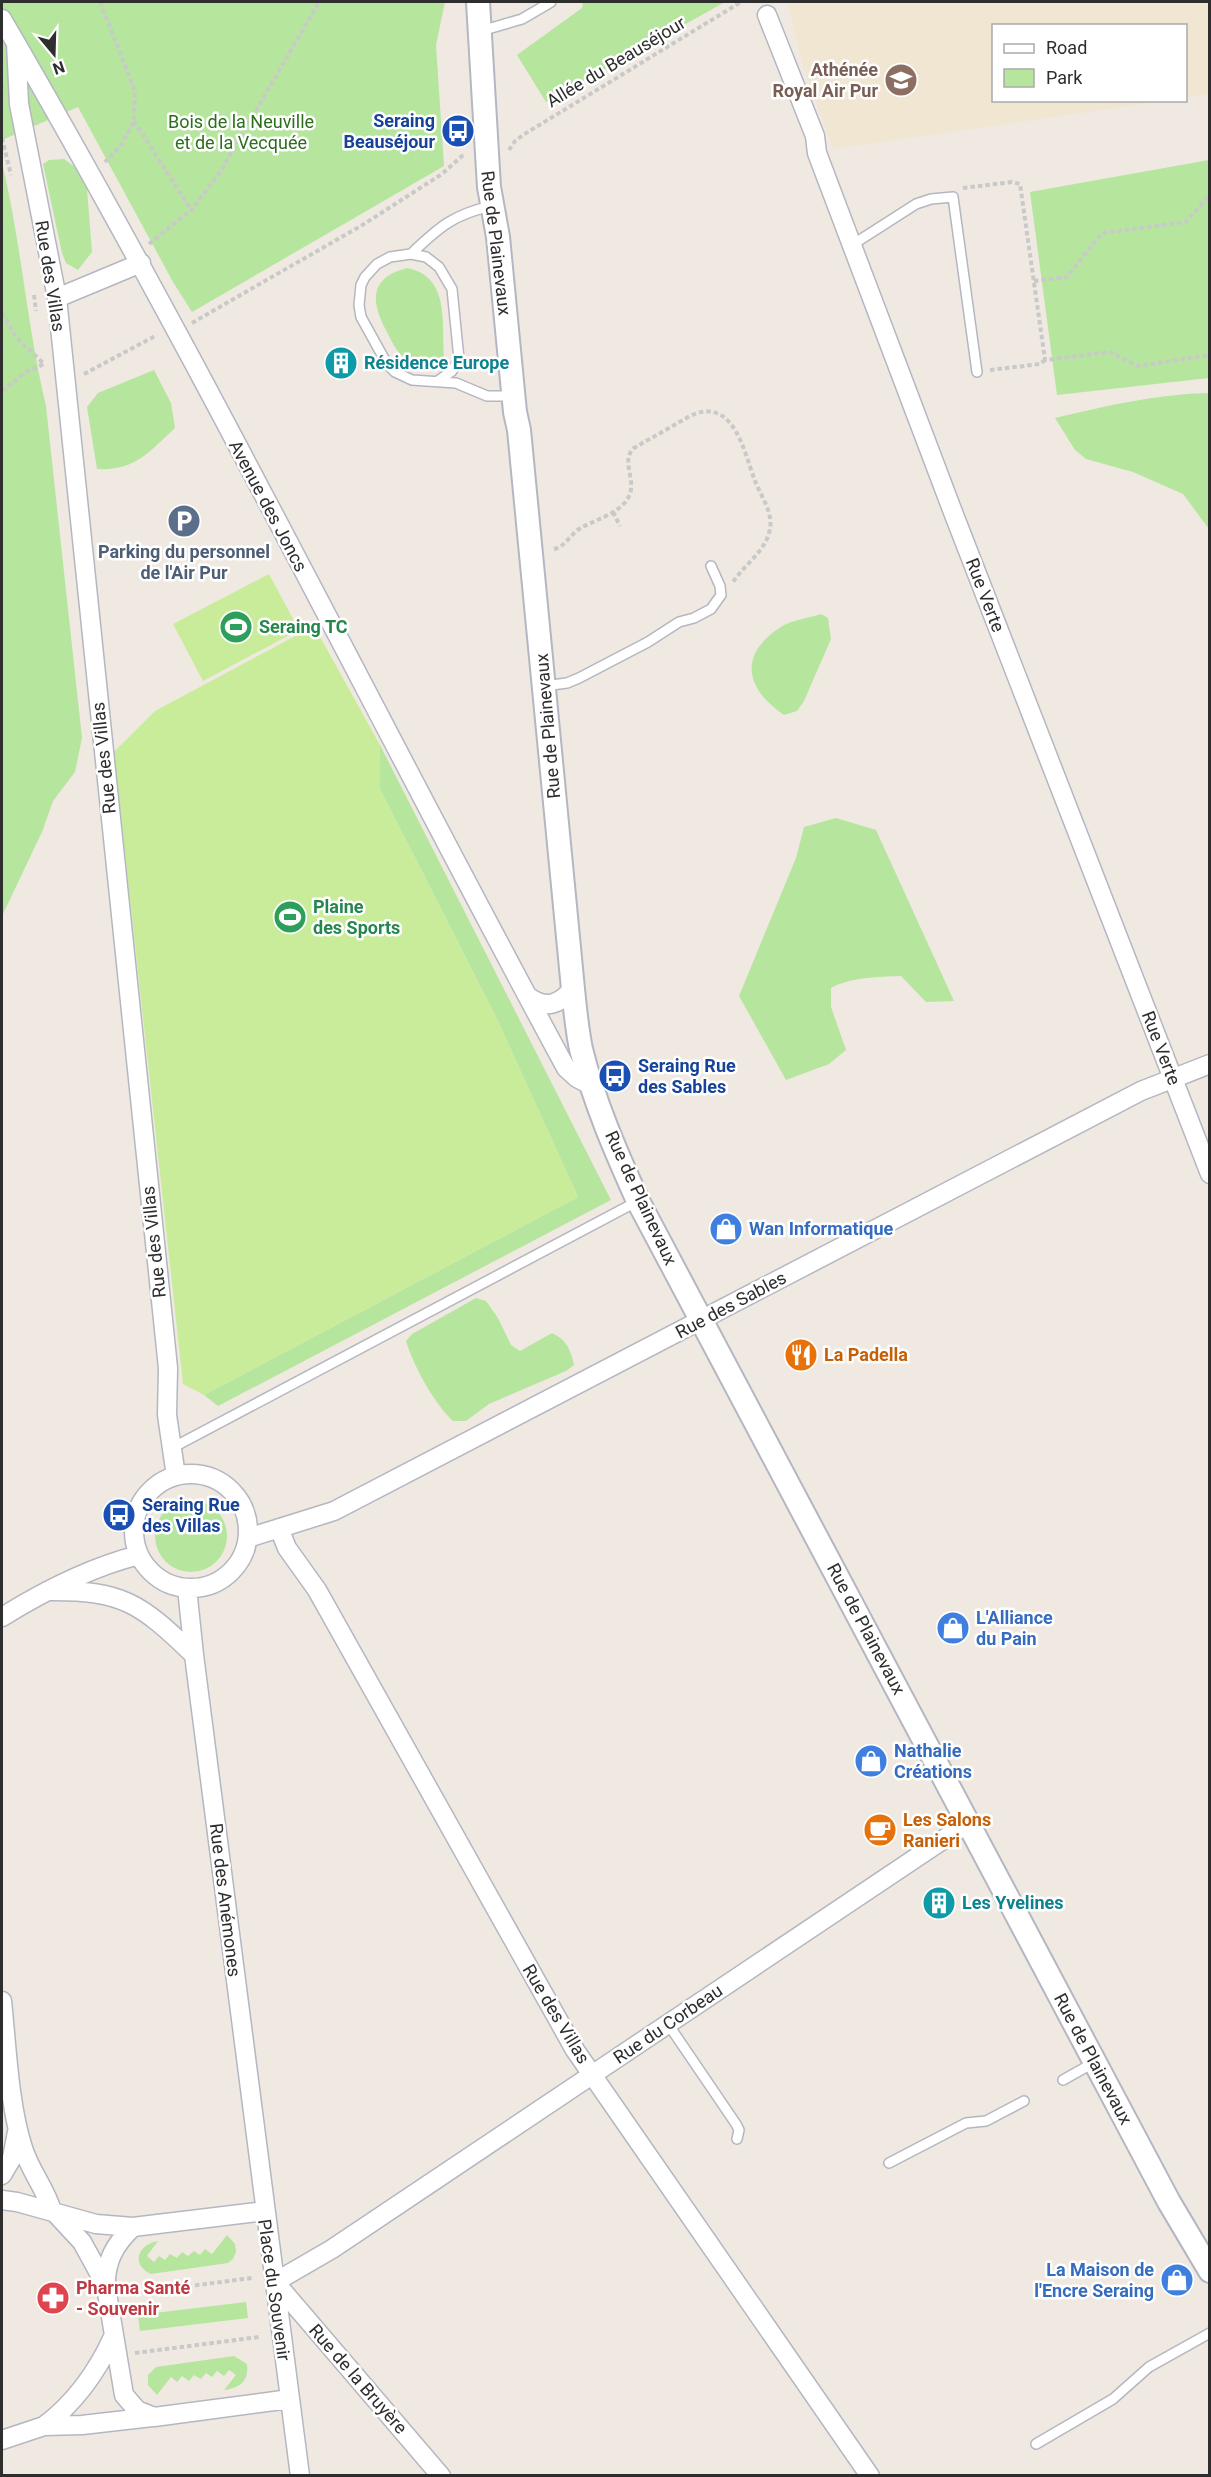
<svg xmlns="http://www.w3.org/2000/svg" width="1211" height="2477" viewBox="0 0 1211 2477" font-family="Roboto,sans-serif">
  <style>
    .education { fill: #f0e6d1 }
    .green { fill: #b6e59e }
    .pitch { fill: #c9ec9a }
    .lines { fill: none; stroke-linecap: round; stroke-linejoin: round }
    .service-casing { stroke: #b4b7c1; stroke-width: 12 }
    .minor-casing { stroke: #b4b7c1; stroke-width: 21 }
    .tertiary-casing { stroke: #b4b7c1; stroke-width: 26 }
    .path { stroke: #c9c9c9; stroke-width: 4; stroke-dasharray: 4.5 3; stroke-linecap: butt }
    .service { stroke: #fff; stroke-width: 9 }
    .minor { stroke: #fff; stroke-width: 18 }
    .tertiary { stroke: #fff; stroke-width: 22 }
    .labels { text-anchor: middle; stroke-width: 5; stroke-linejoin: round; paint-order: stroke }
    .street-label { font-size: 18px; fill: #2e2e2e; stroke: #fff }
    .education-label { font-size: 18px; font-weight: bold; fill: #785e54; stroke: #fff; text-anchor: end }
    .transit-label { font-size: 18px; font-weight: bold; fill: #164399; stroke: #fff; text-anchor: start }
    .park-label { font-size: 18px; fill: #2c6e1b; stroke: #fff }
    .culture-label { font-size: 18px; font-weight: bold; fill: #0d838f; stroke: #fff; text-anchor: start }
    .service-label { font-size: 18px; font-weight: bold; fill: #4e5e75; stroke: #fff }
    .leisure-label { font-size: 18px; font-weight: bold; fill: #27864d; stroke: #fff; text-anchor: start }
    .shop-label { font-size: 18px; font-weight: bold; fill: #366cbe; stroke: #fff; text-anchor: start }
    .food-label { font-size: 18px; font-weight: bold; fill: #c56008; stroke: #fff; text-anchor: start }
    .health-label { font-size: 18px; font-weight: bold; fill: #be3a42; stroke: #fff; text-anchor: start }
  </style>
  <rect width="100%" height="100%" fill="#efe9e1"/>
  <path class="education" d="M787 2H1209V94L1186 97V26H994V100L1164 101 833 149 803 66Z"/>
  <path class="green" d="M2 2H445L436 45 444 166 192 312 173 282 78 107 2 140Z
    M583 2H725L546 102 517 55 582 8Z
    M64 159 79 170 87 189 92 252 78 270 66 263 62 253 43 164 49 160Z
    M1209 160V378L1057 395 1030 192Z
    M2 162C21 242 27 326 46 406L82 738 75 772 53 801 42 832 2 916Z
    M407 268C449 276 442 320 444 355 439 372 418 368 406 359 397 353 392 342 387 332 371 303 368 278 407 268Z
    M154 370 171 403 175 428C149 452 135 471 97 469L87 407 98 393Z
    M1209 393V529L1183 494 1133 472 1086 459 1075 450 1055 418C1106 406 1156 394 1209 393Z
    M821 614 828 618 831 639 804 701 797 711 784 715C745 689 738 654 781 627 792 620 809 618 821 614Z
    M380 745 611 1200 218 1406 204 1395 578 1197 497 1019 380 789Z
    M836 818 876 830 954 1001 926 1002 901 976C878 977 851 977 831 988V1007L846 1050 829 1064 786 1080 739 996 796 858 804 827Z
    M476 1298 486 1301 498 1318 511 1345 520 1351 552 1333C566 1339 571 1350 574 1365L566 1371 489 1404 466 1421H453C434 1403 414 1367 406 1341L412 1334Z
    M155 1536a36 36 0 1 1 72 0a36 36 0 1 1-72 0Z
    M227 2235 235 2244 236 2252 233 2259 228 2263 151 2274C130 2265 138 2244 158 2241L147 2256 154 2262 159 2256 165 2260 170 2254 177 2258 182 2252 188 2256 194 2251 200 2255 205 2249 212 2254Z
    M246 2302 248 2318 140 2331 138 2315Z
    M234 2356 247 2364C249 2381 240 2388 224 2390L236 2375 229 2370 224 2376 217 2371 212 2377 206 2373 201 2379 194 2375 189 2381 182 2376 177 2382 171 2377 157 2395 148 2385V2375L156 2367Z"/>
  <path class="pitch" d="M269 574 299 630 203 681 173 624Z
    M314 626 380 745V789L497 1019 578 1197 204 1395 183 1384 114 752 155 711Z"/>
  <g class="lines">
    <g class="service-casing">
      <path id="service" d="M481 31 522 19 551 2
        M852 245 916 204 931 199 953 197 977 372
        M411 254C439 227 454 214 492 206
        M438 381 452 371 459 359 452 289 439 267 426 257 411 254 390 257 377 264 365 277 361 285 359 305 361 317 387 364 395 372 412 380 456 383 487 396H513
        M544 686 567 683 579 678 648 642 679 622 694 618 711 609 721 595 720 586 711 566
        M172 1448 638 1201
        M668 2024 736 2124 739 2130 737 2139
        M1063 2080 1095 2062
        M889 2163 966 2123 986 2121 1024 2101
        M1036 2444 1113 2399 1149 2367 1210 2333"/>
    </g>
    <g class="minor-casing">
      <path id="minor" d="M767 15 815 136 817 153 951 507 1210 1174
        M2 19C202 362 377 719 566 1068L577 1078 592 1086
        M16 43 19 104 57 298 168 1368 167 1415 176 1476
        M57 298 141 263
        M529 997C547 1010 559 1004 573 989
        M134 1531a57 57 0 1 1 114 0a57 57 0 1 1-114 0Z
        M279 1528 287 1548 317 1590 575 2050 870 2476
        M248 1538 334 1511 1141 1091 1210 1064
        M187 1588 194 1655 300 2476
        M47 1591C123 1590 140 1603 194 1655
        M2 1617C44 1591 91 1567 139 1555
        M2 2001C7 2048 9 2105 23 2148 30 2171 46 2189 52 2211
        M2 2175 12 2158 17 2132
        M2 2200 17 2202 96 2224 133 2227
        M265 2211 133 2227C115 2244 105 2261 106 2287L124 2395 137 2410 154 2417 290 2399
        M56 2214 82 2242 105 2284
        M44 2426C76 2402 97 2372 113 2337
        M2 2440 44 2426 82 2425 152 2417
        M441 2476 275 2282 332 2249 968 1823"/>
    </g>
    <g class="tertiary-casing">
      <path id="tertiary" d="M478 2 489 187 498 237 515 412 519 430 573 989C575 1009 577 1030 581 1049 594 1102 616 1152 638 1201L1169 2202 1210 2271"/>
    </g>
    <path class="path" d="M100 2 135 91 134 121 122 144 105 162
      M134 121 191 210
      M2 138 11 175
      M509 150 515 141 523 135 741 2
      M963 188 1012 182 1020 184 1045 360 1110 352 1138 366 1210 355
      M149 244 191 210 219 174 319 2
      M1034 281 1067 277 1102 233 1186 222 1210 194
      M34 295 36 311
      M2 313 16 337 43 363
      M192 323 364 224 442 174 462 156 466 155
      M990 370 1040 364 1045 360
      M84 374 157 335
      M2 391 26 372 44 364
      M613 512 620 526
      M554 549C565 547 570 535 579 529 594 520 622 513 629 496 637 480 620 461 634 448L690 416C734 395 744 452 755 481 761 496 773 512 770 529 766 551 745 564 733 582
      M128 2294 252 2278
      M135 2353 259 2337"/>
    <use href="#service" class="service"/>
    <use href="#minor" class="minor"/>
    <use href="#tertiary" class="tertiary"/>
  </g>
  <defs>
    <g id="school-disc" transform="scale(1.725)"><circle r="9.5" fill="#8d6e63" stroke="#fff"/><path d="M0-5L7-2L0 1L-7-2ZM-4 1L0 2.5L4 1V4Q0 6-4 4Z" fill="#fff"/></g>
    <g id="bus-disc" transform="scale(1.725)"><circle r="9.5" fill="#1a4fb4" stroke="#fff"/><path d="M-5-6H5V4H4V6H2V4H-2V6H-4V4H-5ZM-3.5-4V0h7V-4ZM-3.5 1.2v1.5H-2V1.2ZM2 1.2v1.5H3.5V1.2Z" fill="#fff"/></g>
    <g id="building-disc" transform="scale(1.725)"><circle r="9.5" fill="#0f9aa8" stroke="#fff"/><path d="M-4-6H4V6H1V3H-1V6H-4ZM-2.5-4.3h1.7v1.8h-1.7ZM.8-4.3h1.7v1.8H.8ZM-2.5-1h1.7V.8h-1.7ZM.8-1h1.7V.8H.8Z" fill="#fff"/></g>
    <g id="parking-disc" transform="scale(1.725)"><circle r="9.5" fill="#5c6f8a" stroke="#fff"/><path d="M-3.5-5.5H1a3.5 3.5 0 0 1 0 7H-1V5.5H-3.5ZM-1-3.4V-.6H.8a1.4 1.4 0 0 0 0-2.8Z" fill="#fff"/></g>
    <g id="stadium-disc" transform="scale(1.725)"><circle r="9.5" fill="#2e9e5b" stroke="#fff"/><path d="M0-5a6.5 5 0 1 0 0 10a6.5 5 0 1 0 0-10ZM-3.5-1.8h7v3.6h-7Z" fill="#fff"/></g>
    <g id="shop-disc" transform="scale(1.725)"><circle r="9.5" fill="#3f7fe0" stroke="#fff"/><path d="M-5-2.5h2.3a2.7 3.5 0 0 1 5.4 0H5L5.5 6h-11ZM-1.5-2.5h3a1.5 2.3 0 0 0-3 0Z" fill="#fff"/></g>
    <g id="restaurant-disc" transform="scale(1.725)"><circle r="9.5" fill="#e8710a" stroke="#fff"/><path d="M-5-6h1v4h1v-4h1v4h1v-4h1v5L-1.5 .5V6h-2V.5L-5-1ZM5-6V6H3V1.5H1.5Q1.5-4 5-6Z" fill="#fff"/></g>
    <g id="cafe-disc" transform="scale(1.725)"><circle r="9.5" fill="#e8710a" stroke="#fff"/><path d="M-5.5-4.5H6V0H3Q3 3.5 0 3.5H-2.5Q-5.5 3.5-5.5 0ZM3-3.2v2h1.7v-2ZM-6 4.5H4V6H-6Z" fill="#fff"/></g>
    <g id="pharmacy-disc" transform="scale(1.725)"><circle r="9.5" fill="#e0444e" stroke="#fff"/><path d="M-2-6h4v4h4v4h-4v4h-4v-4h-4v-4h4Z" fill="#fff"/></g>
  </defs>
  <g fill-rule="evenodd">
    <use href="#school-disc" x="901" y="80"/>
    <use href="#bus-disc" x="458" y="131"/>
    <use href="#building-disc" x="341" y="363"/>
    <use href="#parking-disc" x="184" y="521"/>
    <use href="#stadium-disc" x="236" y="627"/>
    <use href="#stadium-disc" x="290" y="917"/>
    <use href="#bus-disc" x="615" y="1076"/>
    <use href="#shop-disc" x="726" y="1229"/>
    <use href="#restaurant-disc" x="801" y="1355"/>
    <use href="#bus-disc" x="119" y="1515"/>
    <use href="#shop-disc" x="953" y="1628"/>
    <use href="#shop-disc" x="871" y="1761"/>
    <use href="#cafe-disc" x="880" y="1830"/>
    <use href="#building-disc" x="939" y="1903"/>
    <use href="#shop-disc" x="1177" y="2280"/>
    <use href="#pharmacy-disc" x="53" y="2298"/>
  </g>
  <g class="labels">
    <g class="street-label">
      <text transform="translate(616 62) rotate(-31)" y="6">Allée du Beauséjour</text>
      <text transform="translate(496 243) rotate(83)" y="6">Rue de Plainevaux</text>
      <text transform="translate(50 276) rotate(81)" y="6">Rue des Villas</text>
      <text transform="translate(268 506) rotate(62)" y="6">Avenue des Joncs</text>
      <text transform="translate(985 595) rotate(69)" y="6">Rue Verte</text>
      <text transform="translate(548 726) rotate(-95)" y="6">Rue de Plainevaux</text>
      <text transform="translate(104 758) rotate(-96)" y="6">Rue des Villas</text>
      <text transform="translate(1161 1048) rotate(69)" y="6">Rue Verte</text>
      <text transform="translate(641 1198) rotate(65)" y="6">Rue de Plainevaux</text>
      <text transform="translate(154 1242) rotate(-96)" y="6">Rue des Villas</text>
      <text transform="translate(731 1305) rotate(-28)" y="6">Rue des Sables</text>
      <text transform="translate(866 1629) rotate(62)" y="6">Rue de Plainevaux</text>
      <text transform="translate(225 1900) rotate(83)" y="6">Rue des Anémones</text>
      <text transform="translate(556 2014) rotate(59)" y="6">Rue des Villas</text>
      <text transform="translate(668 2024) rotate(-34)" y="6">Rue du Corbeau</text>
      <text transform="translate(1093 2059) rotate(62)" y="6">Rue de Plainevaux</text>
      <text transform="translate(274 2290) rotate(82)" y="6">Place du Souvenir</text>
      <text transform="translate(358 2379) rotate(49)" y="6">Rue de la Bruyère</text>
    </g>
    <g class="education-label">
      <text x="878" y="76">Athénée<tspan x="878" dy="21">Royal Air Pur</tspan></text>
    </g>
    <g class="transit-label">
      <text x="435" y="127" text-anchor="end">Seraing<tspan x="435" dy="21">Beauséjour</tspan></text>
      <text x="638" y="1072">Seraing Rue<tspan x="638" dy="21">des Sables</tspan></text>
      <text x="142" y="1511">Seraing Rue<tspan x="142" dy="21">des Villas</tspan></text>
    </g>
    <g class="park-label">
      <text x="241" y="128">Bois de la Neuville<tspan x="241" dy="21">et de la Vecquée</tspan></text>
    </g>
    <g class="culture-label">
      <text x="364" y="369">Résidence Europe</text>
      <text x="962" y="1909">Les Yvelines</text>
    </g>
    <g class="service-label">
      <text x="184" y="558">Parking du personnel<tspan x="184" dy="21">de l'Air Pur</tspan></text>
    </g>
    <g class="leisure-label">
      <text x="259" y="633">Seraing TC</text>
      <text x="313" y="913">Plaine<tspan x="313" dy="21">des Sports</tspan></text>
    </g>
    <g class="shop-label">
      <text x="749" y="1235">Wan Informatique</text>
      <text x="976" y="1624">L'Alliance<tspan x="976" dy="21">du Pain</tspan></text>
      <text x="894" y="1757">Nathalie<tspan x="894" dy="21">Créations</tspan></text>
      <text x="1154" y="2276" text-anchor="end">La Maison de<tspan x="1154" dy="21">l'Encre Seraing</tspan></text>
    </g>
    <g class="food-label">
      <text x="824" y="1361">La Padella</text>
      <text x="903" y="1826">Les Salons<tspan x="903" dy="21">Ranieri</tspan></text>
    </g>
    <g class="health-label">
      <text x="76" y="2294">Pharma Santé<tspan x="76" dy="21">- Souvenir</tspan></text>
    </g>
  </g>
  <rect width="1211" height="2477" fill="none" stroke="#2e2e2e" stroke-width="6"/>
  <rect x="992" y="24" width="195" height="78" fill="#ffffff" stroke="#ababab" stroke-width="1.5"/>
  <rect x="1004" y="44" width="30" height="9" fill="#ffffff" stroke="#ababab" stroke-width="1.5"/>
  <text x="1046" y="54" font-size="18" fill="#2e2e2e">Road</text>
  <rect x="1004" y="69" width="30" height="18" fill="#b6e59e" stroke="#ababab" stroke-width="1.5"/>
  <text x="1046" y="84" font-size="18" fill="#2e2e2e">Park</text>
  <g transform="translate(54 54) rotate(161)" stroke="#ffffff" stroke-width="4.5" paint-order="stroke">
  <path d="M0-4.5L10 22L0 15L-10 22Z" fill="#2e2e2e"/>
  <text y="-9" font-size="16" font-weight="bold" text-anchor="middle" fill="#2e2e2e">N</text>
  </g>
</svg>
